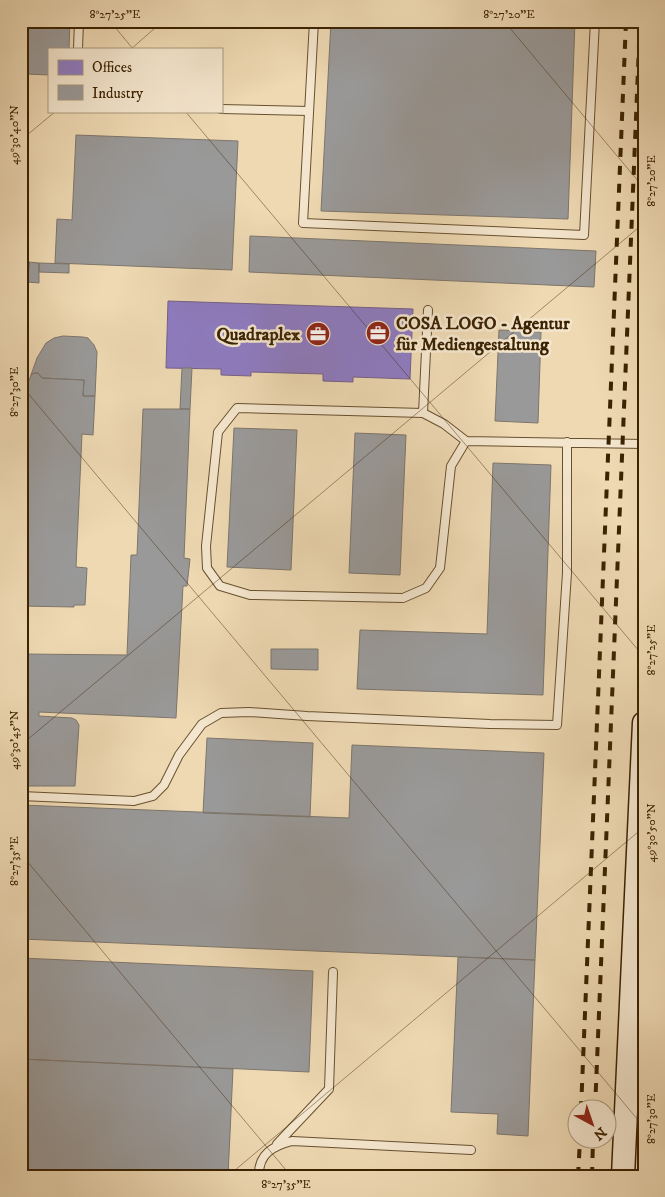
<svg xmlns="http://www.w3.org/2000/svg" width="665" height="1197" viewBox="0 0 665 1197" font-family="'IM FELL DW Pica',serif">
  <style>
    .offices { fill: #8e7cc3; stroke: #756189 }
    .industry { fill: #999; stroke: #7d766c }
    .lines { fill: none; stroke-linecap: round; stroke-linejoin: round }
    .lane-casing { stroke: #68502e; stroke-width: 10 }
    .secondary-casing { stroke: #3b2302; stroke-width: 25 }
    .lane { stroke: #f4e6ce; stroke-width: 8 }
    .secondary { stroke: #f4e6ce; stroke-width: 22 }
    .rail { stroke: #3b2302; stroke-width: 4; stroke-dasharray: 9 9; stroke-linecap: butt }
    .ticks { fill: none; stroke: #3b2302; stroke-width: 1; stroke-opacity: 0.45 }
    .labels { text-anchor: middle; stroke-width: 5; stroke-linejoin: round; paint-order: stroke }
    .poi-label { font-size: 18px; font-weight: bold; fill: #3b2302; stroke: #f4e6ce; text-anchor: start }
    .neatline { fill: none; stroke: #3b2302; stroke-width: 2 }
    .ticks-label { font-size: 12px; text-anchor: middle; fill: #3b2302 }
  </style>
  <rect width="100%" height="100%" fill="#eed9b3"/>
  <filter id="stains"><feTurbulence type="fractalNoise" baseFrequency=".004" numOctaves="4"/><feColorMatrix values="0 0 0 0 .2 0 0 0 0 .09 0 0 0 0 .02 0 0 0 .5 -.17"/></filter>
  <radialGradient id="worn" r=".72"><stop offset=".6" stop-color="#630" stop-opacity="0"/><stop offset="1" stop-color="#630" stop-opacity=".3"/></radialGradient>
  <path class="offices" d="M168 301 413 309 410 379 353 377V382L323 381V374L251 372V376L221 375V369L166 368Z"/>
  <path class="industry" d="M29 21H70L69 49H49V75L27 74Z
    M331 21H575L568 219 321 211Z
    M76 135 238 141 232 270 55 263 57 219 72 220Z
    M250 236 596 251 594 287 249 272Z
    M21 262H29L28 285H21Z
    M29 262 39 263V283L28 282Z
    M39 263 69 264V273L39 272Z
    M499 330 541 332 538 423 495 421Z
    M63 336 83 337 88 338 94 345 97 352 95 396H83L84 380 42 378 38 373H34L31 375 37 358 46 343 54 338Z
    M182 368H192L190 409H180Z
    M34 373H38L42 378 84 380 83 396H95L93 435 82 434 76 567 87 568 85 605H74V607L21 606V497L26 389 31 375Z
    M143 409H190L184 558 190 559 187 586H183L176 718 39 712V716L72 718 76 720 79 725 75 786H21L22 654 127 655 131 555H137Z
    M21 423H24V433L21 432Z
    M234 428 297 430 291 570 227 567Z
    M355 433 406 435 400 575 349 573Z
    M493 463 551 465 543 695 357 689 360 630 487 634Z
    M271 649H318V670L271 669Z
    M207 738 313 743 310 817 203 813Z
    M352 745 544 753 535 960 21 939V805L349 818Z
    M458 957 535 960 528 1136 497 1134 498 1114 451 1112Z
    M21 958 313 971 309 1072 21 1059Z
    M21 1059 233 1069 228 1176H21Z"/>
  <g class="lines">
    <g class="lane-casing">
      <path id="lane" d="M314 21 303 223 584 235 595 21
        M78 49 79 21
        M221 109 309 111
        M423 413 428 310
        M466 441 451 466 440 568 426 588 403 598 250 595 220 586 207 568 206 546 218 432 237 408 423 413 444 424 466 441 644 444
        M21 796 134 801 153 796 164 785 179 755 202 724 221 713 249 712 307 716 490 724 557 725 567 573V442
        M277 1144 329 1089 333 972
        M259 1176C258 1154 273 1146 292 1141L471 1150"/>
    </g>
    <g class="secondary-casing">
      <path id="secondary" d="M623 1176 644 723"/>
    </g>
    <use href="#lane" class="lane"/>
    <use href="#secondary" class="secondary"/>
    <path class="rail" d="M581 1110 626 21
      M595 1110 640 21
      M578 1176 580 1140
      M592 1176 593 1140"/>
  </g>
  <path class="ticks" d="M110 21 133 49M504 21 644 188M131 49 163 21M185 111 644 657M21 140 56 111M21 385 644 1127M21 745 644 223M21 854 291 1176M228 1176 644 827"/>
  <defs>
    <g id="office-disc" transform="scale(1.25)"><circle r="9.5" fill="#8f2418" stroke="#f4e6ce"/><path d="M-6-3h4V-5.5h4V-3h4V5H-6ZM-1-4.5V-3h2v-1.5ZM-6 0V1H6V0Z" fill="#fff"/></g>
  </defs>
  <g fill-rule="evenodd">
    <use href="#office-disc" x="378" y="333"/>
    <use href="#office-disc" x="318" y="334"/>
  </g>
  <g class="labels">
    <g class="poi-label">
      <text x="396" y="329">COSA LOGO - Agentur<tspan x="396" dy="21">für Mediengestaltung</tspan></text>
      <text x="300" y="340" text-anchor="end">Quadraplex</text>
    </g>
  </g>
  <rect width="665" height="1197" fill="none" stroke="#eed9b3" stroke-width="55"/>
  <rect x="48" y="48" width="175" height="65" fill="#f4e6ce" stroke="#aa987c"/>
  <rect x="58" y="60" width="25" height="15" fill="#8e7cc3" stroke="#aa987c"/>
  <text x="92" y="72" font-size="15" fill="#3b2302">Offices</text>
  <rect x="58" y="85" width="25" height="15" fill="#999999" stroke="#aa987c"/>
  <text x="92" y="98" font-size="15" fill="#3b2302">Industry</text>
  <g transform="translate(592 1124) rotate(140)"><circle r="24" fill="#f4e6ce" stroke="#aa987c"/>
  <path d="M0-4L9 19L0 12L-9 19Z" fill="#8f2418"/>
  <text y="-8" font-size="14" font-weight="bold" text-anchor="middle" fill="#3b2302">N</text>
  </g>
  <rect x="28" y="28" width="610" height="1142" class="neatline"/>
  <g class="ticks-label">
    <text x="115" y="18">8°27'25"E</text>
    <text x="509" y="18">8°27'20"E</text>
    <text transform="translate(14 135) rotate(-90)" y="4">49°30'40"N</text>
    <text transform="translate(651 181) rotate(-90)" y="4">8°27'20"E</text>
    <text transform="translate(14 392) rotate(-90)" y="4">8°27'30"E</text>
    <text transform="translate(651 650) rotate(-90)" y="4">8°27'25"E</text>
    <text transform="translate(14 740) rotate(-90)" y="4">49°30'45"N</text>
    <text transform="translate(651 833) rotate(-90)" y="4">49°30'50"N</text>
    <text transform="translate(14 861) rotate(-90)" y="4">8°27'35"E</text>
    <text transform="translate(651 1119) rotate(-90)" y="4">8°27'30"E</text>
    <text x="286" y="1188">8°27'35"E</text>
  </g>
  <rect width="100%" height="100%" filter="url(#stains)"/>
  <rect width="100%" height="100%" fill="url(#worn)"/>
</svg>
